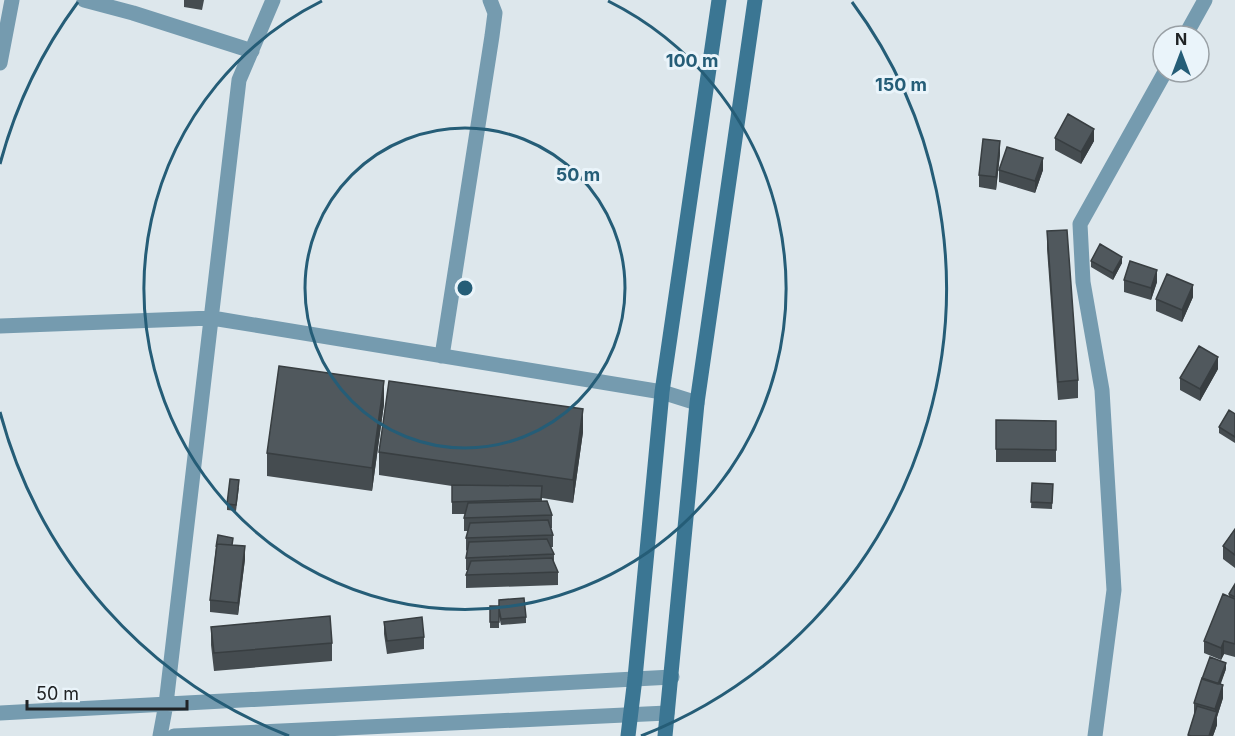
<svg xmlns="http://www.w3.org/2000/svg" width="1235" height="736" viewBox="0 0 1235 736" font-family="Inter,sans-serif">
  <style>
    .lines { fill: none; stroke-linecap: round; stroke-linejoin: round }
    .street { stroke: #759baf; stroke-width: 15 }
    .secondary { stroke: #3b7693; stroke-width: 15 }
    .wall { fill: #454c50 }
    .shaded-wall { fill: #383e41 }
    .building { fill: #50585d; stroke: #383e41; stroke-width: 1.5 }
    .ring { fill: none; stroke: #255d77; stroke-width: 3 }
    .centre { fill: #255d77; stroke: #eaf4fa; stroke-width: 3 }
    .ring-label { font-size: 18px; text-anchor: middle; font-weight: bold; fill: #255d77; stroke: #eaf4fa; stroke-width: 6; stroke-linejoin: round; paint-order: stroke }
  </style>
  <rect width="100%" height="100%" fill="#dde7ec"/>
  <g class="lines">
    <path class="street" d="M84 0 133 13 252 51
      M1185 36 1205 0
      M0 63 12 0
      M0 326 212 318 662 392 697 403
      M442 356 492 36 495 13 490 0
      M0 713 672 677
      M160 736 166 704 239 80 273 0
      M174 736 667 713
      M1095 736 1114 590 1102 390 1083 282 1080 224 1165 72"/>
    <path class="secondary" d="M628 736 635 678 662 392 719 0
      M665 736 697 403 755 0"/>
  </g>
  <path class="wall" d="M184 0H204L202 10 184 7Z
    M1055 138 1094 141 1081 164 1055 150Z
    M1000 154 996 190 979 187V175Z
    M999 170H1043L1035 193 999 182Z
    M1047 231 1078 380V398L1058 400 1047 249Z
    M1091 261 1122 263 1113 280 1091 267Z
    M1124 280 1157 282 1151 300 1124 292Z
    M1193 297 1182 322 1156 311V299Z
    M1218 369 1200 401 1180 390V378Z
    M384 404 372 491 267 476V453Z
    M1235 414V443L1219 433V427Z
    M996 420 1056 421V462H996Z
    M583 432 573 503 542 498V501L552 515V528H551L553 535V547H551L554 554V563L558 572V585L466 588V575L468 570H466V558L467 550 466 551V538L468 531H464V518L465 514H452V486L379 475V452Z
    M1032 483 1053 484 1052 509 1031 508Z
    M239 487 236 511 227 510V504Z
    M1235 529V568L1223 559V546Z
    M233 545 245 559 238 615 210 612V600L216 547Z
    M1235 584V657L1224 654 1221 660 1204 653V641L1229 597V594Z
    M499 600 526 617V623L501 625 499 616V628H490V606H499Z
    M384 622 424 637V649L387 654 384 634Z
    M211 627 332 643V661L214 671 211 645Z
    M1226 669 1220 684 1223 698 1217 717V725L1213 736H1188L1194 715V703Z"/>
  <path class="shaded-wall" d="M1094 129V141L1081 164V152Z
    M1000 141V154L996 190V177Z
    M1043 158V170L1035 193V181Z
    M1122 257V263L1113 280V273Z
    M1157 270V282L1151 300V288Z
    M1193 285V297L1182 322V310Z
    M1218 357V369L1200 401V389Z
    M384 381V404L372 491V468Z
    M583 409V432L573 503V480Z
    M245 546V559L238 615V603Z
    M1224 641V654L1221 660V648Z
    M1226 663V669L1218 692V685Z
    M1223 685V698L1217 717V725L1213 736H1209L1215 717V709Z"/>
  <path class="building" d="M1068 114 1094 129 1081 152 1055 138Z
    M983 139 1000 141 996 177 979 175Z
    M1007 147 1043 158 1035 181 999 170Z
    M1067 230 1078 380 1058 382 1047 231Z
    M1100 244 1122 257 1113 273 1091 261Z
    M1130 261 1157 270 1151 288 1124 280Z
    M1167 274 1193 285 1182 310 1156 299Z
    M1199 346 1218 357 1200 389 1180 378Z
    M279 366 384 381 372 468 267 453Z
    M389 381 583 409 573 480 379 452Z
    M1229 410 1235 414V437L1219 427Z
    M996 420 1056 421V450L996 449Z
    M230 479 239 480 236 505 227 504Z
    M1032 483 1053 484 1052 503 1031 502Z
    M452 485 542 486 541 499 452 502Z
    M547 501 552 515 464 518 468 503Z
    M548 520 553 535 466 538 470 523Z
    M1235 529V555L1223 546Z
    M218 535 233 538 232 545 217 544 216 547Z
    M547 539 554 554 466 558 469 542Z
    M217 544 245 546 238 603 210 600Z
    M552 558 558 572 466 575 471 561Z
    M1235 584V597L1229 594Z
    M1223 594 1235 599V644L1224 641 1221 648 1204 641Z
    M524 598 526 617 501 619 499 609V622H490V606H499V600Z
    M330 616 332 643 214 653 211 627Z
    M422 617 424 637 387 641 384 622Z
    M1210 657 1226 663 1218 684 1202 679Z
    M1202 678 1223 685 1215 709 1194 703Z
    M1197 706 1217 712 1209 736H1191L1188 735Z"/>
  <g class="ring">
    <circle cx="465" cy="288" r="160"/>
    <path d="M608 1A321 321 0 1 1 322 1"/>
    <path d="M289 736A481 481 0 0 1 0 412M0 164A481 481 0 0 1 78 2M852 2A481 481 0 0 1 641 736"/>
  </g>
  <circle cx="465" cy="288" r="9" class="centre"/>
  <g class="ring-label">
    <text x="692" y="67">100 m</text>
    <text x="901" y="91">150 m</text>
    <text x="578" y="181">50 m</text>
  </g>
  <g transform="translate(1181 54)"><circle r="28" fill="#eaf4fa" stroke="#99a0a5" stroke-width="1.5"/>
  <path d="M0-4.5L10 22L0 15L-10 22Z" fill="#255d77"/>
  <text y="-9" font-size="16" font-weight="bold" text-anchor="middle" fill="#202325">N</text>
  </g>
  <path d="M27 700v9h160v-9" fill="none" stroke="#202325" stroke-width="3"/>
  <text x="36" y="700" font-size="18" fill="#202325" stroke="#eaf4fa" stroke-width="4.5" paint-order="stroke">50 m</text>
</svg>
